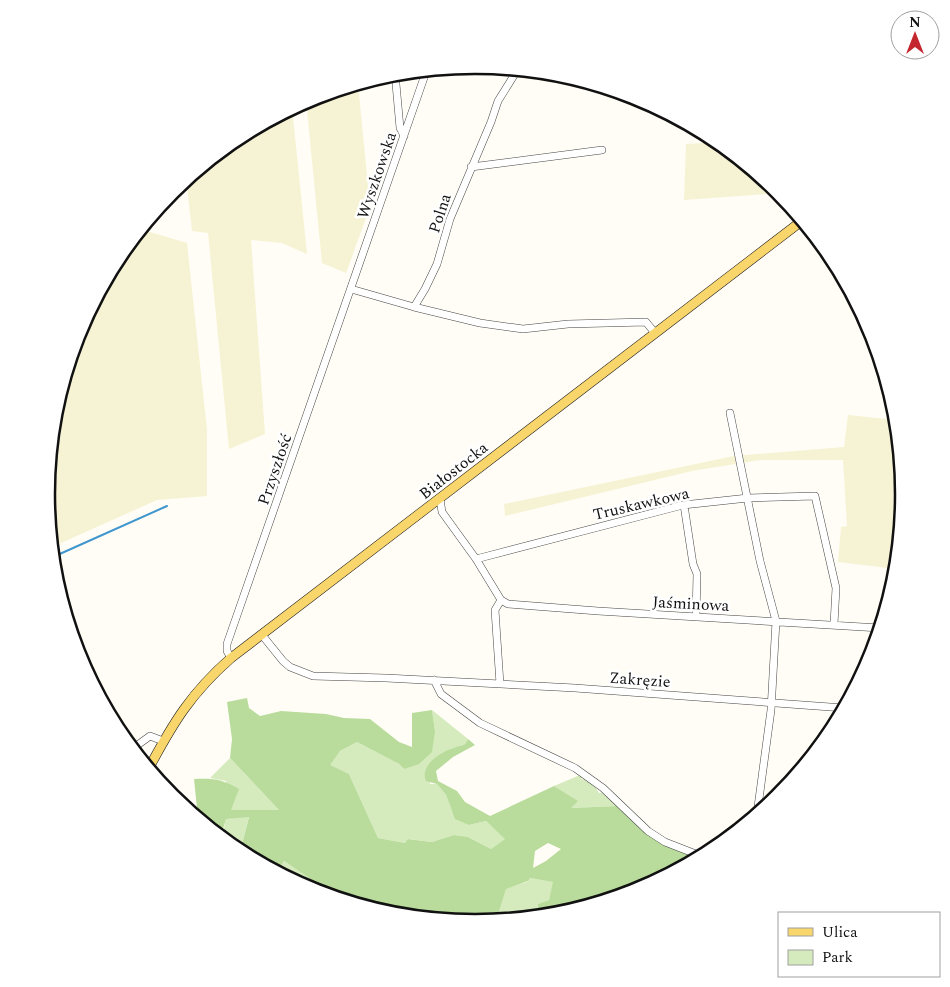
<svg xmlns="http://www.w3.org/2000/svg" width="950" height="987" viewBox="0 0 950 987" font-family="Spectral,serif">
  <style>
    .farmland { fill: #f6f3d4 }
    .green { fill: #d5ebbd }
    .forest { fill: #b9dc9c; fill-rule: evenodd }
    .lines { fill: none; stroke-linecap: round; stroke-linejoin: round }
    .stream { stroke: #3f96cf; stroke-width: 2 }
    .minor-casing { stroke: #444; stroke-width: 8 }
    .major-casing { stroke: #222; stroke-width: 10 }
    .minor { stroke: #fff; stroke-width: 7 }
    .major { stroke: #f9d66b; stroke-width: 9 }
    .labels { text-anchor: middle; stroke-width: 5; stroke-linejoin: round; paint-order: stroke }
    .street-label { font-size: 16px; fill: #111; stroke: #fff }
    .rim { fill: none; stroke: #111; stroke-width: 2.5 }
  </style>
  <rect width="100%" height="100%" fill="#fffdf5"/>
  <path class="farmland" d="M475 65 484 66 433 72 434 69Z
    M358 83 370 207 346 273 322 263 306 100Z
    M292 107 307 254 282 243 251 240 265 434 229 449 208 233 192 231 186 178 237 137Z
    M719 142 778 191 780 193 684 200 686 144Z
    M140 229 187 243 207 430V496L157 500 52 547 46 493 55 410 79 329 119 255Z
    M848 415 897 420 904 493 896 569 838 562 841 527 847 526 843 460H760L692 471 505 516 504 504 734 456 844 447Z"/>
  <path class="green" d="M432 710 468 739 465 744 442 753 433 760 430 784H437L446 795 452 811 469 825 486 821 506 839 491 849 468 837 454 835 432 842 409 839 405 843 378 838 349 774 329 765 340 751 357 742 399 764 404 769 435 731Z
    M230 758 279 810H230L226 781 210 778Z
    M580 775 582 777 581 779 586 780 596 788 599 793H602L617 806 570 808 577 801 554 786Z
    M249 816 240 852C226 844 221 835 226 819Z
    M284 861 337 896 339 898 311 889 277 872Z
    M530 878 554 882 549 900 538 904 537 916 499 920 496 917 506 888 527 882Z"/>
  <path class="forest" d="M247 698 249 708 260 716 281 711 326 714 344 718 370 719 399 742 412 747V713L432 710 435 731 432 752 419 764 404 769 399 764 357 742 340 751 330 765 349 774 378 838 405 843 408 839 432 842 454 835 468 837 491 849 505 839 486 821 469 825 455 819 446 795 437 784 426 781C419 766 441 751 454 748 458 746 461 746 465 744L468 739 475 745 453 757 436 771 438 781 457 791 465 802 490 816 554 786 578 801 571 808 617 806 648 835 698 858 639 890 558 914 537 916 538 904 549 900 553 882 530 878 528 881 506 889 497 917 499 920 475 922 391 914 339 898 284 861 277 872 240 852 249 817 226 819 223 829 226 841 198 818 194 779C213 778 222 779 239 789L231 810H279L230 758 232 739 227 702ZM548 843 561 849 546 861 533 868 535 851Z"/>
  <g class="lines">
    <path class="stream" d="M53 557 167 506"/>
    <g class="minor-casing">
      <path id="minor" d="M395 73 400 128 404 136
        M471 167 602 150
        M351 289 414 307 425 289 437 264 450 219 491 122 498 101 518 69
        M414 307 480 323 523 329 568 324 646 322 655 333
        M730 413 760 561 776 621 771 710 757 814
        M440 499 442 512 476 559 501 600 495 610 500 684
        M684 505 693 564 697 574 696 617
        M476 559 683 505 748 498 815 496 836 588 834 624
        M501 600 508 604 598 611 880 628
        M262 635 283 661 290 667 313 676 386 678 575 688 844 708
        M231 658 227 651V644L427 69
        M434 680 441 694 480 723 575 768 603 788 648 831 665 842 701 856
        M132 749 150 736 163 741"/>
    </g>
    <g class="major-casing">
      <path id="major" d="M149 768C173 723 191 693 231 658L803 220"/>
    </g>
    <use href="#minor" class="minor"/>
    <use href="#major" class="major"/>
  </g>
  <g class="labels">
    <g class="street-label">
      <text transform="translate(376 175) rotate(-71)" y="6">Wyszkowska</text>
      <text transform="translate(439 213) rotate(-72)" y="6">Polna</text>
      <text transform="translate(274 469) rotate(-71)" y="6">Przyszłość</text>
      <text transform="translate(453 470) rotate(-38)" y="6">Białostocka</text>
      <text transform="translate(641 503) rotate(-13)" y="6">Truskawkowa</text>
      <text transform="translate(691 603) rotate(3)" y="6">Jaśminowa</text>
      <text transform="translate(640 679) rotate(4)" y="6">Zakręzie</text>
    </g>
  </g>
  <path d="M0 0H950V987H0ZM55 494a420 420 0 1 1 840 0a420 420 0 1 1-840 0Z" fill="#fff" fill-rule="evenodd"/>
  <path class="rim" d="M55 494a420 420 0 1 1 840 0a420 420 0 1 1-840 0Z"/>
  <rect x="778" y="912" width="162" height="65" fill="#ffffff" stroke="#a0a0a0"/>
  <rect x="788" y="928" width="25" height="8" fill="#f9d66b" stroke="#a0a0a0"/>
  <text x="822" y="937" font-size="15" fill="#111111">Ulica</text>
  <rect x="788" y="950" width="25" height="15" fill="#d5ebbd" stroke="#a0a0a0"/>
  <text x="822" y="962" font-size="15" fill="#111111">Park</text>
  <g transform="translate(915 35)"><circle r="24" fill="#ffffff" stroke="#a0a0a0"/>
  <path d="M0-4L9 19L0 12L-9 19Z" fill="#c4262e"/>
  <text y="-8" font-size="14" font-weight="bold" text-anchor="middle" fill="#111111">N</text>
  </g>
</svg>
